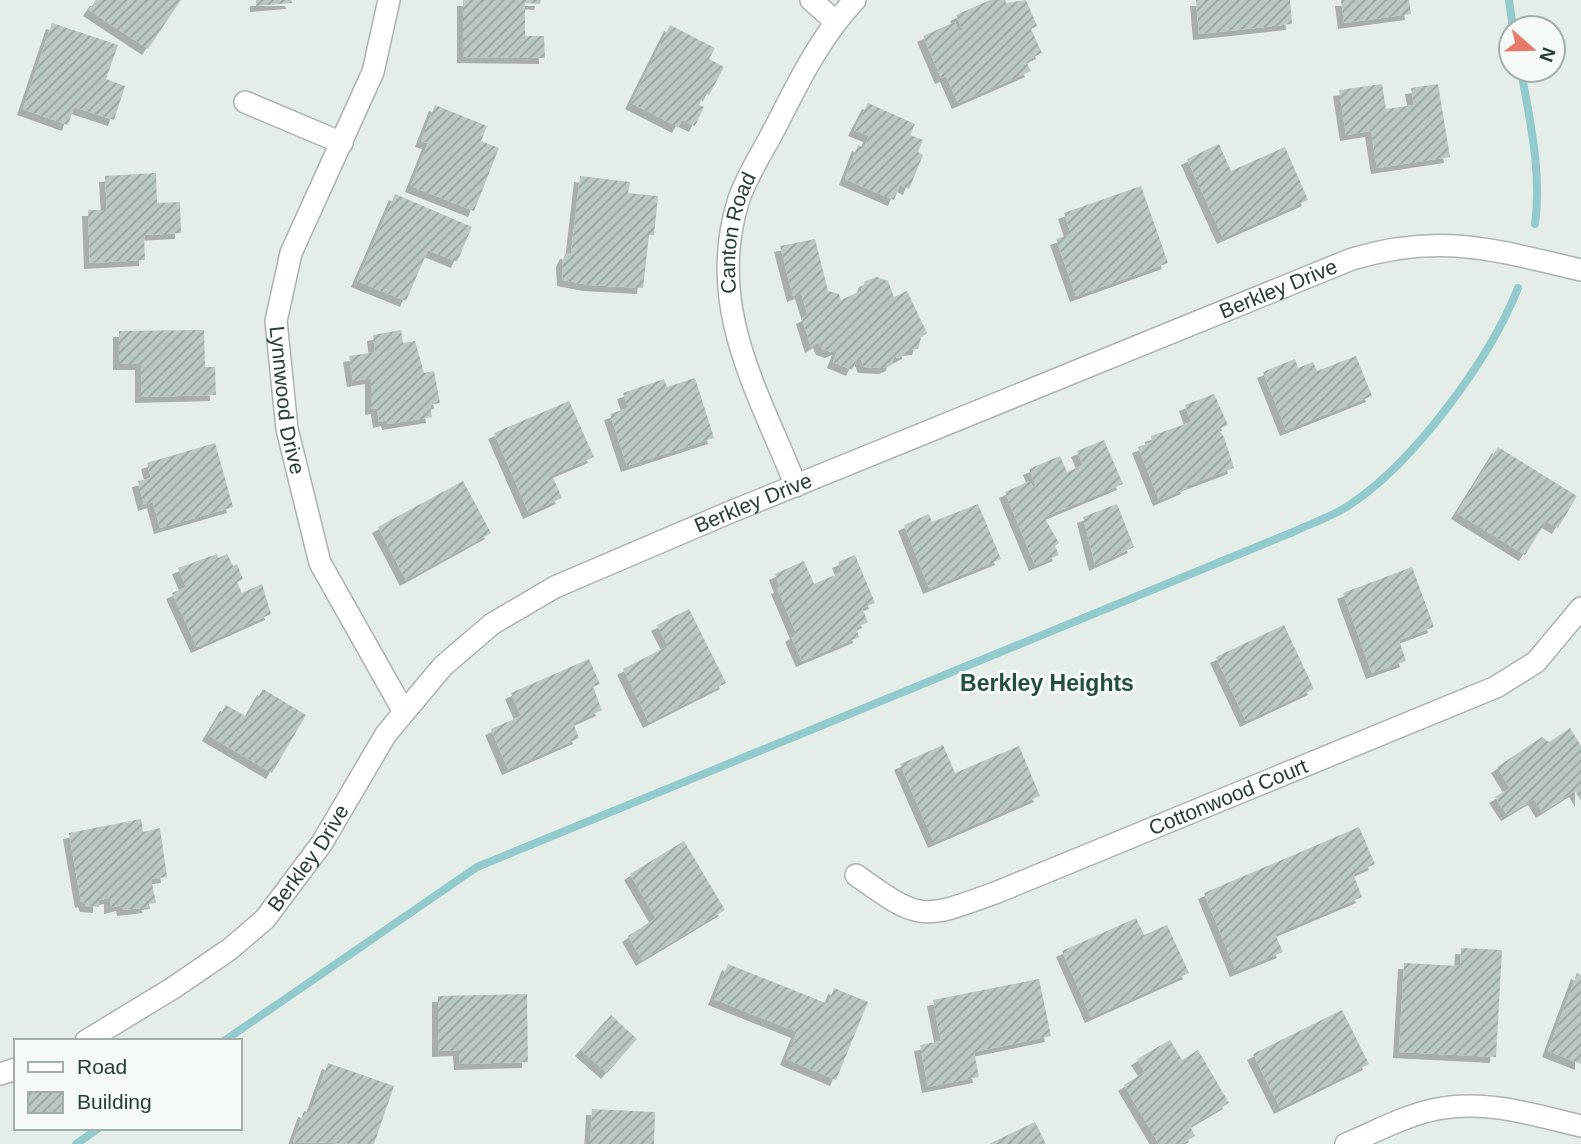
<svg xmlns="http://www.w3.org/2000/svg" width="1581" height="1144" viewBox="0 0 1581 1144" font-family="Helvetica,sans-serif">
  <style>
    .lines { fill: none; stroke-linecap: round; stroke-linejoin: round }
    .stream { stroke: #92cacd; stroke-width: 8 }
    .building { fill: url(#building-hatch); filter: url(#shadow) }
    .minor-casing { stroke: #a8b5af; stroke-width: 24 }
    .minor { stroke: #fff; stroke-width: 21 }
    .labels { text-anchor: middle; stroke-width: 6; stroke-linejoin: round; paint-order: stroke }
    .street-label { font-size: 21px; fill: #253e35; stroke: #f5faf7 }
    .neighbourhood-label { font-size: 23px; font-weight: bold; fill: #234e3f; stroke: #f5faf7 }
  </style>
  <defs>
    <pattern id="building-hatch" width="6" height="6" patternUnits="userSpaceOnUse" patternTransform="scale(1.75)"><rect width="6" height="6" fill="#bac8c1"/><path d="M-1 1l2-2M0 6l6-6M5 7l2-2" fill="none" stroke="#97a49e"/></pattern>
    <filter id="shadow"><feDropShadow dx="-6" dy="6" stdDeviation="0" flood-color="#0004"/></filter>
  </defs>
  <rect width="100%" height="100%" fill="#e5ede9"/>
  <g class="lines">
    <path class="stream" d="M1509 0 1513 28
      M1521 70C1530 122 1542 172 1535 224
      M224 1041 477 867 1293 532C1312 523 1334 516 1351 504 1415 461 1490 359 1518 288
      M76 1144 99 1128"/>
  </g>
  <path class="building" d="M96 0H181L148 49 89 10Z
    M256 0H291L292 3 256 6Z
    M463 0H541L540 4 525 3V36H544L545 58 463 57Z
    M990 0H1005L1006 3 1026 0 1037 26 1031 29 1042 53 1026 61 1031 71 958 103 946 76 941 78 923 36 955 22 959 31 963 30 956 15Z
    M1196 0H1290L1292 24 1199 34Z
    M1341 0H1409L1411 14 1344 23Z
    M52 23 118 45 106 79 125 86 114 120 74 107 68 125 23 109Z
    M670 25 715 48 709 59 724 67 709 95 705 93 699 105 704 107 695 126 682 120 678 127 631 103Z
    M1382 84 1386 109 1414 105 1411 88 1438 84 1450 157 1377 168 1371 131 1346 135 1339 90Z
    M868 103 915 124 910 135 923 140 918 152 923 155 909 189 900 185 894 200 845 179 858 145 864 148 869 136 854 130Z
    M435 105 487 126 481 141 499 148 474 211 411 186 428 143 421 141Z
    M1219 144 1231 171 1285 147 1308 200 1223 238 1187 159Z
    M156 173 157 203 180 202 181 233 144 235 145 260 90 263 88 210H107L105 176Z
    M580 176 630 182 628 193 658 196 654 235H649L643 288 589 285 563 280 562 261 566 253 571 254Z
    M1141 186 1168 263 1076 296 1056 239 1071 234 1064 213Z
    M395 194 472 227 457 262 428 250 406 301 357 281Z
    M815 239 828 291 839 294 841 300 861 291 865 281 877 277 888 281 894 297 907 291 927 333 921 337 918 349 908 350V353L898 358 894 356 892 365 885 368 864 367 859 355 852 370 833 362 838 349 831 352 822 349 819 342 811 347 802 318 808 315 801 293 793 296 780 246Z
    M204 330 205 367H215L216 395 141 397V364H119V331Z
    M401 330 403 343 415 341 424 373 434 371 440 403 430 405 432 417 388 424 387 420 379 422 377 408 371 409V378L353 381 349 356 375 352 373 335Z
    M1356 356 1372 396 1286 430 1263 372 1295 359 1298 368 1313 362 1317 371Z
    M695 378 714 438 627 466 610 414 628 408 623 393 664 379 667 387Z
    M1214 394 1228 425 1218 429 1224 437 1234 468 1186 486 1187 488 1159 500 1138 447 1152 442 1151 436 1191 422 1185 405Z
    M569 401 594 457 552 475 562 498 529 513 494 433Z
    M1104 440 1123 484 1044 517 1059 543 1055 546 1059 555 1035 565 1005 492 1030 481 1033 487 1036 486 1029 469 1060 456 1067 472 1083 465 1077 451Z
    M215 443 233 507 160 528 153 502 144 505 138 481 151 478 147 463Z
    M1498 447 1577 496 1558 528 1546 521 1525 555 1457 513Z
    M463 481 491 533 406 580 378 527Z
    M978 504 1001 559 929 588 904 525 929 514 932 522Z
    M1117 504 1134 547 1095 565 1083 517Z
    M217 554 218 558 227 554 233 566 237 564 243 579 237 582 242 593 262 584 271 614 197 647 172 593 186 587 178 568Z
    M855 555 875 603 862 608 868 622 856 628 859 637 802 661 791 636 796 633 777 588 780 587 775 574 804 561 814 584 842 572 838 562Z
    M1412 567 1434 627 1399 640 1406 661 1372 673 1343 593Z
    M689 609 726 683 649 722 623 669 668 646 657 625Z
    M1284 625 1314 689 1246 721 1216 657Z
    M589 659 600 684 593 687 602 710 573 723 579 738 508 769 491 729 521 716 511 693Z
    M263 689 306 715 272 773 208 735 226 705 247 717Z
    M1570 728 1581 746V801L1575 791 1542 812 1534 799 1507 815 1495 797 1510 788 1497 767 1542 737 1549 742Z
    M943 745 955 773 1019 746 1040 796 934 842 900 764Z
    M141 819 143 832 160 828 167 877 151 879 156 903 147 904 149 907 123 910 122 905 110 908V898L99 900V907L86 906 84 901 81 902 69 833Z
    M1359 827 1375 864 1353 874 1362 897 1275 934 1283 952 1236 971 1204 893Z
    M684 841 725 910 642 960 628 936 656 918 630 874Z
    M1136 918 1144 935 1167 925 1189 973 1091 1017 1062 951Z
    M1461 948 1502 950 1496 1057 1399 1052 1404 963 1460 966Z
    M728 964 828 1004 834 988 868 1002 836 1080 786 1059 797 1032 714 999Z
    M1577 973 1581 975V1064L1548 1051Z
    M1039 979 1051 1036 974 1052 979 1077 928 1087 920 1045 941 1041 933 1000Z
    M527 994 528 1062 460 1064 459 1050 438 1051V996Z
    M1342 1010 1369 1064 1280 1108 1253 1054Z
    M611 1015 637 1039 607 1073 581 1050Z
    M1170 1040 1182 1060 1198 1050 1229 1103 1190 1126 1195 1136 1181 1144H1159L1124 1085 1145 1072 1137 1059Z
    M328 1063 394 1086 374 1144 293 1142 304 1111 310 1113Z
    M592 1109 655 1112 654 1144H590Z
    M1035 1122 1046 1144H989Z"/>
  <g class="lines">
    <g class="minor-casing">
      <g id="minor">
        <path id="s1" d="M389 0 373 72 291 253 276 321 287 429 320 563 404 712"/>
        <path d="M811 0 835 21"/>
        <path d="M245 102 342 143"/>
        <path id="s2" d="M796 486C758 391 706 307 738 202 746 176 764 150 776 126 799 81 820 37 855 0"/>
        <path id="s3" d="M856 875C920 921 921 920 995 893L1496 687 1536 662 1581 608"/>
        <path id="s4" d="M86 1041 173 988 230 949 265 919 322 843 386 734 443 666 492 624 555 587 728 513 1352 259C1441 232 1494 250 1581 270"/>
        <path d="M0 1074 16 1069"/>
        <path d="M1346 1144C1375 1132 1406 1115 1437 1109 1485 1099 1535 1115 1581 1126"/>
      </g>
    </g>
    <use href="#minor" class="minor"/>
  </g>
  <g class="labels">
    <g class="street-label">
      <text dy="7" stroke="none"><textPath href="#s2" startOffset="266">Canton Road</textPath></text>
      <text dy="7" stroke="none"><textPath href="#s4" startOffset="1447">Berkley Drive</textPath></text>
      <text dy="7" stroke="none"><textPath href="#s1" startOffset="422">Lynnwood Drive</textPath></text>
      <text dy="7" stroke="none"><textPath href="#s4" startOffset="880">Berkley Drive</textPath></text>
      <text dy="7" stroke="none"><textPath href="#s3" startOffset="404">Cottonwood Court</textPath></text>
      <text dy="7" stroke="none"><textPath href="#s4" startOffset="292">Berkley Drive</textPath></text>
    </g>
    <g class="neighbourhood-label">
      <text x="1047" y="691">Berkley Heights</text>
    </g>
  </g>
  <rect x="14" y="1039" width="228" height="91" fill="#f5faf7" stroke="#a2afa9" stroke-width="2"/>
  <rect x="28" y="1062" width="35" height="10" fill="#ffffff" stroke="#a2afa9" stroke-width="2"/>
  <text x="77" y="1074" font-size="21" fill="#253e35">Road</text>
  <rect x="28" y="1092" width="35" height="21" fill="url(#building-hatch)" stroke="#a2afa9" stroke-width="2"/>
  <text x="77" y="1109" font-size="21" fill="#253e35">Building</text>
  <g transform="translate(1532 49) rotate(110)"><circle r="33" fill="#f5faf7" stroke="#a2afa9" stroke-width="2"/>
  <path d="M0-5L12 26L0 18L-12 26Z" fill="#e77b69"/>
  <text y="-10" font-size="19" font-weight="bold" text-anchor="middle" fill="#253e35">N</text>
  </g>
</svg>
